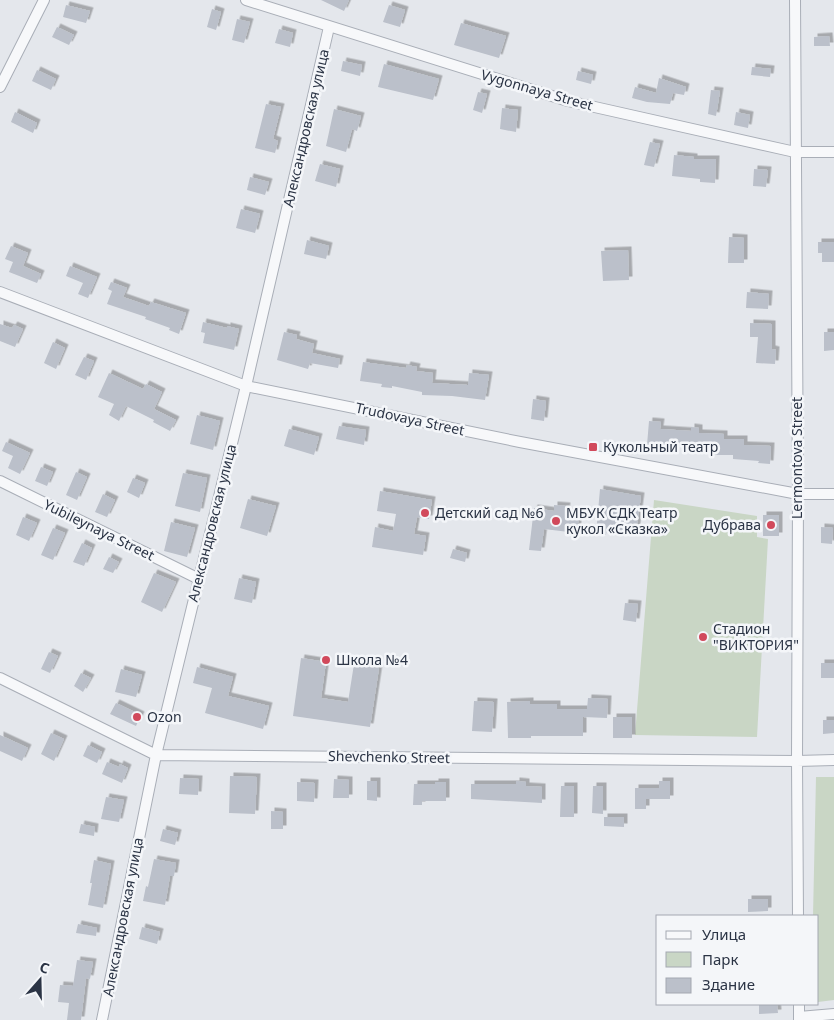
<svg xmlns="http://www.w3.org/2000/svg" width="834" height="1020" viewBox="0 0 834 1020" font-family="'Noto Sans',sans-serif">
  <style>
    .green { fill: #c9d6c5 }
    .building { fill: #bbc0ca; filter: url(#shadow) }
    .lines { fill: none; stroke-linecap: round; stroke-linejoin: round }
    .minor-casing { stroke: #a9aeb7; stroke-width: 12 }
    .minor { stroke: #f7f8fa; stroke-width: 10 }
    .poi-dot { fill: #d1495b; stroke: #f4f6f9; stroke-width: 2 }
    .labels { text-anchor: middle; stroke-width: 5; stroke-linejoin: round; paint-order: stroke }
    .street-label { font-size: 14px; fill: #2b3445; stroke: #f4f6f9 }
    .poi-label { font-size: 14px; fill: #2b3445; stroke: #f4f6f9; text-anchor: start }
  </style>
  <defs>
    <filter id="shadow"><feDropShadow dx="3.5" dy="-3.5" stdDeviation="0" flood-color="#0004"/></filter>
  </defs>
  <rect width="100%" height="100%" fill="#e4e7ec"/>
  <path class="green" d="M654 500 757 516V537L768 539 757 737 635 735Z
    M816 777H834V1000L818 1002V916H813Z"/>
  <path class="building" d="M321 0H349L344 11Z
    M66 5 90 11 86 23 63 17Z
    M389 5 405 10 400 27 383 22Z
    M212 9 221 12 216 30 207 27Z
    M237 19 250 22 244 43 232 40Z
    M461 23 506 36 499 58 454 45Z
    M57 27 74 35 69 45 52 37Z
    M279 29 293 33 290 47 275 43Z
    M829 36 830 46H814V37Z
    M343 61 362 65 360 76 341 71Z
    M384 64 439 79 433 100 378 87Z
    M752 67 771 69 770 77 751 75Z
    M37 70 56 79 51 90 32 81Z
    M578 71 593 75 591 84 576 80Z
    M659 78 686 87 684 95 673 93 670 104 647 102 632 98 635 87 656 93Z
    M711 90 720 91 716 116 708 114Z
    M478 92 487 94 482 113 473 110Z
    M266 104 281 107 273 139 278 141 275 153 255 148Z
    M502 108 518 110 516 132 500 129Z
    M334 109 361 116 357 131 352 129 346 152 326 146Z
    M15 112 37 123 33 133 11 122Z
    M736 112 750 115 748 128 734 125Z
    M650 142 660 144 654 167 644 165Z
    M674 155 694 157V159H716L715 183 700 182V179L672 176Z
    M320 164 340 169 336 187 315 181Z
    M754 169 768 170 766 187 753 186Z
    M250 177 269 182 265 195 247 190Z
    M241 209 260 214 255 233 236 228Z
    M729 237 744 238V263H728Z
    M307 240 329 246 326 259 304 254Z
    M818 242H834V262H822V253H818Z
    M11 246 28 253 23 266 41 274 37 283 9 272 13 262 5 259Z
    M628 250 629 280 603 281 601 251Z
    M70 266 97 277 88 298 78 294 83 283 66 276Z
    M111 282 127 288 123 297 149 306 151 302 186 313 179 334 169 330 170 328 145 319 146 317 107 304 112 291 108 289Z
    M747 292 769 294 768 309 746 308Z
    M203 322 227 328V326L239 329 234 350 203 343 205 333 201 332Z
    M750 323 772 324V349L776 350 775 364 756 363 758 337H750Z
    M0 324 12 328 14 325 23 329 15 347 0 341Z
    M284 332 297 335 296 339 314 344 312 353 340 359 338 368 310 363 308 369 277 360Z
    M824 332H834V350L824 351Z
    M53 342 65 348 56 369 44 363Z
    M84 357 94 361 86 380 75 375Z
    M363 362 406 368 407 365 417 367 416 371 433 373 432 383 468 385 469 373 489 375 485 400 452 396 422 395V392L392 386V388L381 387 382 384 360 381Z
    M109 373 143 389 146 384 162 392 154 409 176 420 170 431 153 422 154 420 126 406 119 421 109 415 114 404 98 397Z
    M533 399 546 401 544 421 531 419Z
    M197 415 220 421 213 450 190 444Z
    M649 421 661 422 660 429 691 431V427L699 428V433L724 434V439H744V445L771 446 770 464 758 463 759 461 733 459V455H712V447L677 445V449L647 445Z
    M339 426 366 430 364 445 336 439Z
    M289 429 319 437 314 455 284 446Z
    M6 442 30 453 20 474 8 468 13 456 2 451Z
    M41 467 53 472 47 486 35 481Z
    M76 472 87 477 77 500 66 495Z
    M183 473 207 478 200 512 175 506Z
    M133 478 145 483 139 498 127 492Z
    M600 489 641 496 636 533 607 529 606 535 596 534Z
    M380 491 432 500 429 519 417 517 414 534 426 536 423 555 372 547 375 527 393 531 396 514 377 511Z
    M103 494 115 500 107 517 95 512Z
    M248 499 276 506 267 536 240 528Z
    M554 505 567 506 566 512 579 514 577 533 544 529 541 551 529 550 534 508 554 511Z
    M763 515H779V536H763Z
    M23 517 37 523 29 541 16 535Z
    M171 522 195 528 187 557 164 551Z
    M821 527 833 528 832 544 821 543Z
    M53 528 65 533 53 560 41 555Z
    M82 543 92 548 84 566 73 562Z
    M453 549 467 553 465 562 450 558Z
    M109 557 119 562 113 573 103 569Z
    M154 573 176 582 162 612 141 602Z
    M239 578 256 582 252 603 234 599Z
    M625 603 638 604 636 622 623 620Z
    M49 652 58 656 50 673 41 669Z
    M301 658 326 662 321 698 348 702 354 664 379 668 370 727 293 716Z
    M821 663H834V678H821Z
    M197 667 233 677 228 696 269 706 263 729 205 713 212 688 193 683Z
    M121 669 142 675 136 697 115 692Z
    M81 673 91 678 83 692 74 686Z
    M588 698 608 699 607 718 583 717V736H531V738H508L507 702 530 701V704H557V709H587Z
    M474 701 494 702 492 732 472 731Z
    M116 703 141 715 136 726 110 714Z
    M613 717H632V738H613Z
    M823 720H834V733L823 734Z
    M51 733 64 739 54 761 41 754Z
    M0 735 28 748 22 761 0 751Z
    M88 745 102 752 97 763 83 756Z
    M107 762 119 767 120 764 128 768 122 783 102 774Z
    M230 776 257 777 255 814 229 813Z
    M180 778 199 779 198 795 179 794Z
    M334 779 349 780V798H333Z
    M367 781H377V801L367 800Z
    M516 781 526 782V786L542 787V803L471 799V784H516Z
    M659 781H670V799H646V809H635V788H659Z
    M297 782 315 783 314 802 297 801Z
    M435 782H446V801H422V805H413L414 784H435Z
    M561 786H574V817H560Z
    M593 786H603V814L592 813Z
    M106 797 124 800 119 822 101 819Z
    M271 811 283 812V829H271Z
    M604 817H624V827L604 826Z
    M81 824 95 827 94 836 79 833Z
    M163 829 178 833 175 845 160 841Z
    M154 859 176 863 174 876H170L165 905 143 901 146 886 148 887Z
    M94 860 111 864 103 908 88 905 92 883H90Z
    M748 899H768V911L748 912Z
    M78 924 97 928 96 936 76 933Z
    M142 927 160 932 157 944 139 939Z
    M77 960 93 962 90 979 86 978 81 1020H67L69 1003 58 1002 60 985 73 986Z
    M777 1004 778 1013 759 1014V1005Z"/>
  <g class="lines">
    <g class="minor-casing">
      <path id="minor" d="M246 0 568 101 795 152H834
        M795 0 798 494 797 761 798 916
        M0 87 44 0
        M0 292 246 386 520 442 798 494H834
        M0 481 199 579
        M0 678 156 755 797 761 834 760
        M799 1004V1020
        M799 1017 834 1014
        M102 1020 156 755 246 386 329 27"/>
    </g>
    <use href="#minor" class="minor"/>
  </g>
  <g class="poi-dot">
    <rect x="588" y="442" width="10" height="10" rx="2.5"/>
    <circle cx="425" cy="513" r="5"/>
    <circle cx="556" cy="521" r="5"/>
    <circle cx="771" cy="525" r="5"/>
    <circle cx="703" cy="637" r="5"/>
    <circle cx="326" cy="660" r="5"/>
    <circle cx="137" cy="717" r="5"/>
  </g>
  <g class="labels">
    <g class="street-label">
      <text transform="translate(537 90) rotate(16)" y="5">Vygonnaya Street</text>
      <text transform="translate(306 128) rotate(-77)" y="5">Александровская улица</text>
      <text transform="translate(410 419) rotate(12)" y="5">Trudovaya Street</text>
      <text transform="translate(797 458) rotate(-90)" y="5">Lermontova Street</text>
      <text transform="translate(212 523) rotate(-76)" y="5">Александровская улица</text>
      <text transform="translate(99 530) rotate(26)" y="5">Yubileynaya Street</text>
      <text transform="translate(389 757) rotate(1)" y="5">Shevchenko Street</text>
      <text transform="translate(123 917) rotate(-79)" y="5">Александровская улица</text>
    </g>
    <g class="poi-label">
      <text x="603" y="452">Кукольный театр</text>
      <text x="435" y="518">Детский сад №6</text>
      <text x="566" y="518">МБУК СДК Театр<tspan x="566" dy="16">кукол «Сказка»</tspan></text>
      <text x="761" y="530" text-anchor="end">Дубрава</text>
      <text x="713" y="634">Стадион<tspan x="713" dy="16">"ВИКТОРИЯ"</tspan></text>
      <text x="336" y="665">Школа №4</text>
      <text x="147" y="722">Ozon</text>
    </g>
  </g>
  <rect x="656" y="915" width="162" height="90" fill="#f4f6f9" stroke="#a4a8b1"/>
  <rect x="666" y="931" width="25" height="8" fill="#f7f8fa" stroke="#a4a8b1"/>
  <text x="702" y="940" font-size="15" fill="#2b3445">Улица</text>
  <rect x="666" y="952" width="25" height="15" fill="#c9d6c5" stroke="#a4a8b1"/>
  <text x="702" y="965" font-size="15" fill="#2b3445">Парк</text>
  <rect x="666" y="978" width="25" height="15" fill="#bbc0ca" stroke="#a4a8b1"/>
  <text x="702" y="990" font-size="15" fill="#2b3445">Здание</text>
  <g transform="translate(40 980) rotate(20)" stroke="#f4f6f9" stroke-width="4" paint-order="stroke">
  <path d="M0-4L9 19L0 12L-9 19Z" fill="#2b3445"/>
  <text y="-8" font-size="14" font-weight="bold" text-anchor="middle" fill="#2b3445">С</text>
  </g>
</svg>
